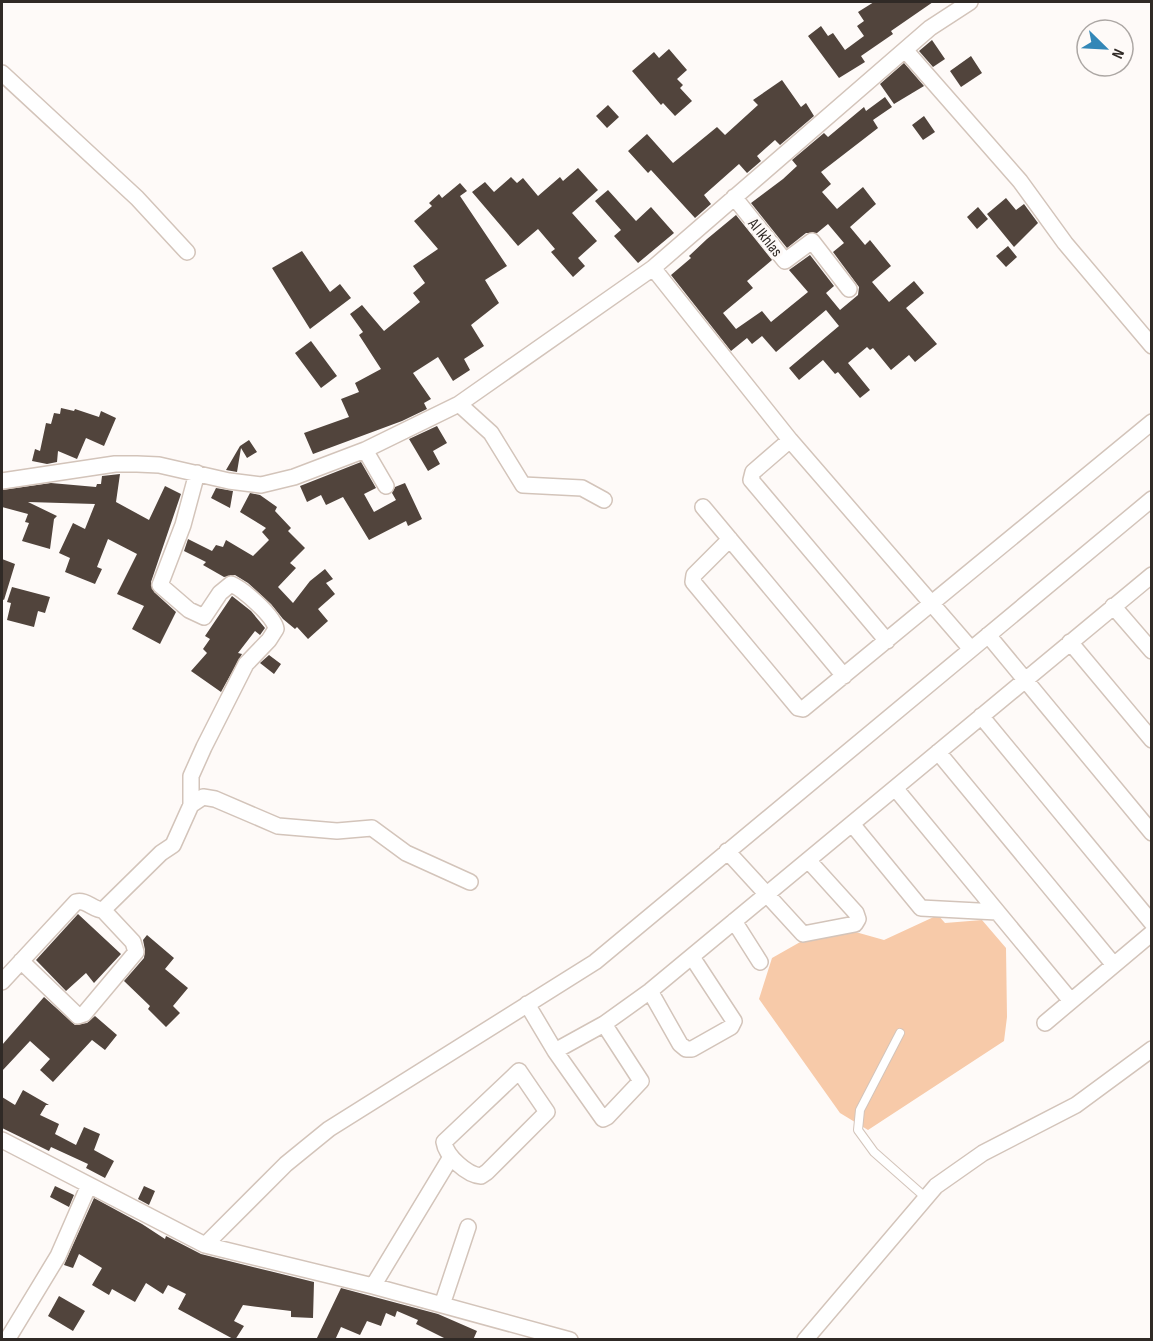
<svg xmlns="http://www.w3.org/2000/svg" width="1153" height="1341" viewBox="0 0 1153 1341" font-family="'Sofia Sans Condensed',sans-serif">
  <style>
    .green { fill: #f7caa9 }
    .building { fill: #51443c }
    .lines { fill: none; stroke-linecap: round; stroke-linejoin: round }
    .lane-casing { stroke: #d3c4ba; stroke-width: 10 }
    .street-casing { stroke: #d3c4ba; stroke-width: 18 }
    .lane { stroke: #fff; stroke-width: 8 }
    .street { stroke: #fff; stroke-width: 15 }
    .labels { text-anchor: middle; stroke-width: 6; stroke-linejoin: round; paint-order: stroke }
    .street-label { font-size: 16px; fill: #302a26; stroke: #fefaf8 }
  </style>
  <rect width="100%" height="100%" fill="#fefaf8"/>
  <path class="green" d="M938 915 945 923 982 920 1006 948 1007 1017 1004 1041 868 1130 840 1113 759 999 772 958 802 941 852 931 884 940Z"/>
  <path class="building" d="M874 2H933L891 31 893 34 861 56 865 62 839 78 808 36 821 26 828 36 833 33 845 50 864 36 857 26 864 21 858 12Z
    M932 40 945 59 933 67 919 51Z
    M669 49 687 70 677 79 683 85 680 88 692 101 675 116 663 103 661 105 632 71 654 52 659 58Z
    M971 56 982 73 961 87 950 71Z
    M904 63 924 86 894 104 880 84Z
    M782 80 801 107 806 103 814 116 780 145 775 140 757 156 761 161 747 173 739 164 704 195 711 204 695 218 651 170 648 173 628 151 647 134 673 163 717 127 725 135 758 105 753 100Z
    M885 97 892 107 873 120 878 128 821 172 831 184 822 192 837 209 863 187 876 204 850 227 865 245 870 240 891 266 872 282 889 302 914 281 924 293 906 308 937 344 915 362 909 355 891 370 873 348 870 350 867 347 848 363 870 390 860 398 838 372 835 374 823 360 799 380 789 368 839 326 826 310 776 352 762 336 752 344 747 338 731 351 671 275 691 258 689 256 707 239 736 215 772 260 747 281 753 288 723 313 736 329 762 311 771 322 808 292 789 270 810 255 834 286 826 293 840 310 858 295 859 287 833 252 844 243 828 224 817 233H806L787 248 751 203 783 179 797 166 792 160 824 133 828 137 864 107 866 111Z
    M608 105 619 117 607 128 596 116Z
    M924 116 935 132 923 140 912 125Z
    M578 168 598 190 572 213 597 241 578 258 585 266 573 277 551 252 555 249 538 229 518 246 472 192 485 182 494 192 511 177 517 183 523 178 538 196 560 177 563 181Z
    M460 183 467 191 460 196 507 266 485 280 499 303 471 325 484 346 464 359 470 370 453 381 438 357 413 373 431 399 424 403 427 409 402 421 313 454 304 433 349 417 341 399 359 392 355 383 381 369 359 335 363 332 350 314 362 305 384 331 420 302 413 293 425 283 413 266 438 249 414 221 432 206 429 203 439 194 442 198Z
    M608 190 636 221 651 207 674 233 638 263 614 236 621 230 595 201Z
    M1006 198 1016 210 1024 204 1038 223 1014 247 987 214Z
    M978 207 988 219 977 229 967 217Z
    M1008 246 1017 257 1006 267 996 256Z
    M302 251 330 292 340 284 351 298 310 329 272 268Z
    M311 341 337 376 321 388 295 353Z
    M61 408 74 411 75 409 99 417 101 411 116 418 104 446 86 438 77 459 58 451 57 462 47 464 32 461 35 449 40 451 46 423 51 424 54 413 60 414Z
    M437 426 447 443 433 451 440 464 428 471 409 439Z
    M249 440 257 452 247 458 241 448 237 472 226 470 240 446Z
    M361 462 376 488 364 494 374 512 396 500 392 493 395 487 405 483 422 519 408 526 406 521 369 540 343 497 326 505 321 495 307 502 300 486Z
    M120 474 116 502 149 520 165 486 181 494 151 582 154 592 176 612 160 644 132 629 144 606 117 594 137 554 108 539 97 567 102 569 95 584 65 572 70 558 59 553 73 523 85 529 95 504 28 502 57 516 54 519 50 549 22 541 29 523 25 522 28 514 2 507V490L51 483 96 487 97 484H101L102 476Z
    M216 488 233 491 230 508 211 498Z
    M250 493 260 495 277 507 275 511 291 528 288 531 305 548 290 563 296 568 278 587 293 603 310 581 325 569 333 579 326 583 335 594 318 609 328 621 308 639 297 627 295 629 283 619 271 604 248 583 235 575 224 577 203 565 206 562 184 551 188 539 212 551 216 545 223 547 226 540 253 556 269 540 262 532 266 528 240 512Z
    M2 559 15 564 4 600 2 599Z
    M12 587 50 597 45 613 38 611 34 627 7 620 11 603 7 602Z
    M232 596 251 611 265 628 260 635 255 631 238 653 242 654 221 692 191 671 207 653 203 649 210 639 205 636Z
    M269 655 281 664 274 674 260 663Z
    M78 914 121 954 94 983 86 973 66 991 36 960Z
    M147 935 174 958 165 969 188 988 173 1006 180 1013 166 1027 148 1009 150 1006 124 981 144 958 145 950 143 940Z
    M44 997 75 1025 87 1023 95 1016 117 1035 105 1050 92 1040 53 1082 40 1070 50 1059 30 1041 2 1071V1045Z
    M23 1090 49 1105H46L40 1115 59 1124 55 1134 76 1145 84 1127 100 1134 94 1150 114 1161 105 1178 86 1168 88 1164 51 1147 49 1151 2 1128V1097L15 1105Z
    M55 1186 74 1195 69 1207 50 1197Z
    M144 1186 155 1191 149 1205 138 1199Z
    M94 1198 142 1224 165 1239 166 1236 201 1254 314 1282 313 1318 291 1317V1311L243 1305 234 1321 244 1326 235 1340 178 1309 186 1294 168 1285 163 1294 146 1283 135 1302 112 1289 109 1295 92 1285 102 1268 79 1254 73 1268 64 1265Z
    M341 1288 438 1314 477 1331 473 1340H448L416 1324 418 1320 397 1311 395 1317 386 1313 381 1326 367 1321 360 1335 341 1327 335 1340H316Z
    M59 1296 85 1311 73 1331 48 1316Z"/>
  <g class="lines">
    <g class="lane-casing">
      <path id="lane" d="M900 1033 860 1110 858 1130 874 1152 925 1197"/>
    </g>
    <g class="street-casing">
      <path id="street" d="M906 51 1020 181 1065 243 1152 346
        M2 73 137 198 187 252
        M734 197 785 261 812 241 849 289
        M653 268 790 440 971 649
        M459 404 491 433 523 485 582 488 604 500
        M790 440 753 472 751 480 887 641
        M365 450 386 486
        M2 481 115 464H137L159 465 229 481 261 485 294 477 365 450 459 404 653 268 930 28 970 2
        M703 507 844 676
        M730 539 694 575 693 582 798 708 803 709 1152 422
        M1113 606 1152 651
        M988 635 1152 833
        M1070 642 1152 740
        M981 716 1152 923
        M938 752 1114 965
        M895 788 1071 1001
        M191 805V776L204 747 246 664 269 640 276 629C274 616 243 589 231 584L220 593 204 617 189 610 160 585 183 525 197 473
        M852 824 921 908 997 912
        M727 851 803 934 855 924 858 919 856 913 808 860
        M734 921 760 962
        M21 961 78 1016 84 1014 136 952 133 942 103 910
        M2 982 76 902C86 899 93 910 103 910L161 853 173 845 191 805 203 797 215 799 278 826 337 831 372 828 406 853 470 882
        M650 991 680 1044 686 1049H692L731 1027 734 1021 692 957
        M527 1004 555 1051 603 1119 607 1117 641 1081 604 1024
        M1045 1023 1152 933
        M555 1051 604 1024 650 991 1152 575
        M519 1071 547 1112 487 1172 481 1176C467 1175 446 1156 444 1142Z
        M2 1140 205 1245 373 1286 570 1340
        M205 1245 286 1164 329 1129 595 962 1152 499
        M373 1286 451 1157
        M442 1305 468 1227
        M7 1340 58 1256 89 1185
        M805 1340 936 1186 983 1153 1076 1105 1152 1049"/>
    </g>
    <use href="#lane" class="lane"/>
    <use href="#street" class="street"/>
  </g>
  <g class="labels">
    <g class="street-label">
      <text transform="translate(766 237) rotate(51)" y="6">Al Ikhlas</text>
    </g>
  </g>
  <rect width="1153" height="1341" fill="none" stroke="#302a26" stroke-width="6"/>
  <g transform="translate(1105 48) rotate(114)"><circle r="28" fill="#fefaf8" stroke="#aca7a4" stroke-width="1.5"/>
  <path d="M0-4.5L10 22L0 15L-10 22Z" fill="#3387b7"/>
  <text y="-9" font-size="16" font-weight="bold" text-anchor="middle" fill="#302a26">N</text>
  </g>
</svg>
